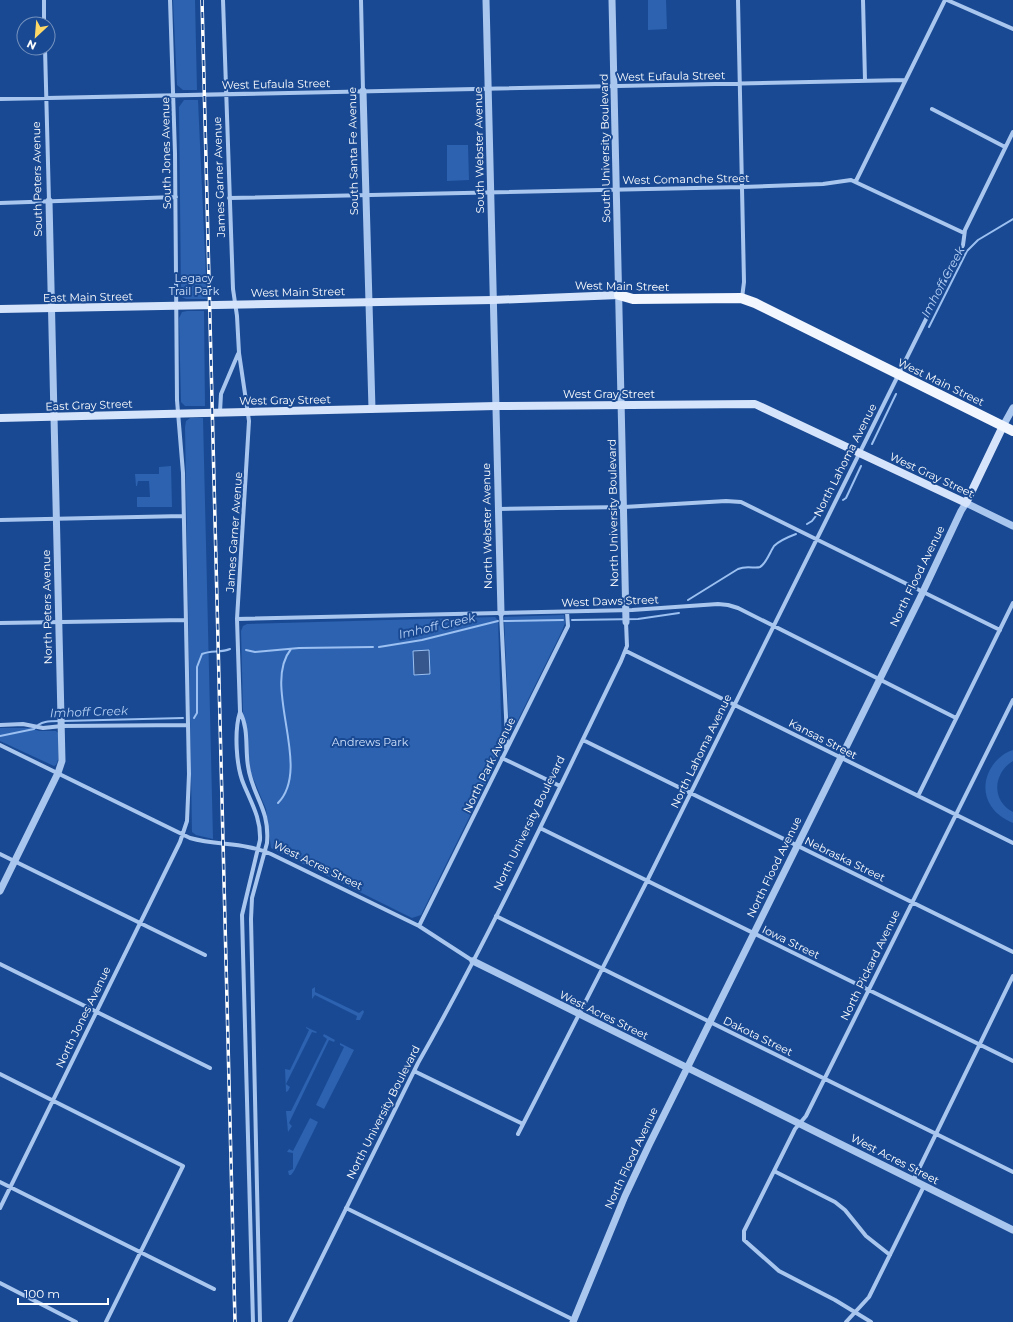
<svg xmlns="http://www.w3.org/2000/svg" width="1013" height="1322" viewBox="0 0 1013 1322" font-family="Montserrat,sans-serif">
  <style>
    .green { fill: #2c62b0 }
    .water { fill: #35578d; stroke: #9bc0f1 }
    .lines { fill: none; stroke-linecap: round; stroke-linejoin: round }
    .stream { stroke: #9bc0f1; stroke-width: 2 }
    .minor { stroke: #a9c6ef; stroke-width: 4 }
    .tertiary { stroke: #a9c6ef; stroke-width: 7 }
    .secondary { stroke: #d6e4fb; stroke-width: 8 }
    .primary { stroke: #f1f6ff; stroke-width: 10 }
    .rail-casing { stroke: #fff; stroke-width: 3.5 }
    .rail { stroke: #194992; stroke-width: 2; stroke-dasharray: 6; stroke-linecap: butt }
    .labels { text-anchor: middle; stroke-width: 4; stroke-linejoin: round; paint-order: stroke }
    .street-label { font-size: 11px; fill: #fff; stroke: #194992 }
    .park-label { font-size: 11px; fill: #cfe1fb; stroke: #194992 }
    .water-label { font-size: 12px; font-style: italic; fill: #b5d0f6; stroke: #194992 }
  </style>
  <rect width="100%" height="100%" fill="#194992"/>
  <path class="green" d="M173 0H195L197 90H183L177 85Z
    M648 0H666L667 29 648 30Z
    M184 100H198L207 299H186L182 297 181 292 179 107Z
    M447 145H468L469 180 447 181Z
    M187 311H204L205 406H185L181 402 179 318 182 312Z
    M190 418H203L213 839 196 835 192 832 185 427 186 421Z
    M171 466 172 507H137V497H150L149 481H138L137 486H136L135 474H159V467Z
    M564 615 565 623 562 631 514 728 509 730 504 617Z
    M495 617 498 620 502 744 499 757 421 915 412 918 271 848 266 809 251 773 243 712 241 631 243 626 247 624Z
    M0 728H31L39 731H56L58 733V760L56 765 54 766 0 741Z
    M1013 750V761C993 773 991 801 1013 812V823C1004 819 996 814 991 806 977 785 991 757 1013 750Z
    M315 987V992L359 1013 363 1010 364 1012 360 1020H356L357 1016 315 995 312 999V989Z
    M306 1027 317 1032 316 1033 312 1032 286 1084 290 1087 288 1091 286 1092 285 1069 290 1070 309 1030 306 1028Z
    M324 1034 335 1040 334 1042 329 1040 289 1123 292 1126 288 1132 286 1111H291L327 1039 323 1036Z
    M340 1043 354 1050 324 1109 316 1105 344 1047 340 1045Z
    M310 1118 318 1122 294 1171 291 1175H289L288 1171 293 1169V1153L287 1152 289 1149 293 1151Z"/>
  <path class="water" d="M429 650 430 674 414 675 413 651Z"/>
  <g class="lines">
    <path class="stream" d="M929 327 967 251 978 240 1013 219
      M872 444 896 394
      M843 500 846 498 861 466
      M807 524 812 521 829 499
      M688 600 738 569C747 565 755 569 760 567 766 564 770 552 774 546 780 540 788 537 796 534
      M572 620 638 619 679 613
      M504 621 563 620
      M379 647 422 640 498 621
      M246 650 255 652 299 648 373 647
      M194 718 197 713V667L202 654C211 650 221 653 230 649
      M63 721 183 718
      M0 736 34 729C40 721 50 721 59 721
      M278 803C313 767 261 686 291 649"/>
    <path class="minor" d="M44 0V24
      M223 0 233 289 237 316 239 353 249 421 237 619 240 712C234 731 236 767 244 785 252 804 261 819 260 840L242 915 253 1322
      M361 0 363 91
      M738 0 744 282 742 298
      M863 0 865 80
      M947 0 1013 29
      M45 48 49 201
      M0 99 905 80
      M932 109 1005 147
      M856 181 945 0
      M229 198 742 187 823 184 851 180 964 233
      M0 203 176 197
      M220 412 221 394 238 354
      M498 509 624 507 726 501 741 502 1000 630
      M0 520 183 516
      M501 613 507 737 506 748
      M237 619 632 610 718 604 728 605 738 608 956 718
      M0 623 186 620
      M626 651 1013 843
      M240 712C249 729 245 748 248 766 252 796 270 808 267 843L252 898 251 919 260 1322
      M0 725 23 724 43 728 62 726 188 725
      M583 740 1013 952
      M0 745 190 838C218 846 244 842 271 854L419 926 473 961
      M502 758 560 786
      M918 796 1013 603
      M540 828 1013 1061
      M0 854 205 955
      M496 916 1013 1172
      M419 926 563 636 568 626 567 612
      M0 964 210 1068
      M414 1071 523 1124
      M0 1074 183 1166 106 1322
      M518 1134 647 881 936 299 963 245 965 230 1013 132
      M774 1171 835 1202 845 1210 866 1236 890 1255
      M913 1181 1013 976
      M0 1182 214 1289
      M0 1208 180 842 187 821 189 774 183 473 177 400 175 153 170 0
      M346 1208 574 1320
      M0 1283 76 1322
      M290 1322 418 1063C492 933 555 796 621 661L627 646 626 622
      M846 1322 869 1297 924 1186
      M871 1322 835 1300 779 1271 744 1240V1231L795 1129 806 1116 1013 700"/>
    <path class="tertiary" d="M486 0 501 613
      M612 0 626 622
      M363 91 372 409
      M1003 426 1013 408
      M0 891 58 773 62 761 49 201
      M473 961 1013 1230
      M573 1322 625 1196 649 1145 920 598 961 511 966 503 1013 526"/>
    <path class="secondary" d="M0 309 493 300 619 295
      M0 418 496 406 755 404 966 503 1003 426"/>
    <path class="primary" d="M619 295 633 299 741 298 755 303 1013 431"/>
    <g class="rail-casing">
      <path id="rail" d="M202 0 235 1322"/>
    </g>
    <use href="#rail" class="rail"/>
  </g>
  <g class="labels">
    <g class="street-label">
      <text transform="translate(671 76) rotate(-1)" y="4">West Eufaula Street</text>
      <text transform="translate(276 84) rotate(-1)" y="4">West Eufaula Street</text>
      <text transform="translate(605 148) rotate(-91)" y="4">South University Boulevard</text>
      <text transform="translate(479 150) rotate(-91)" y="4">South Webster Avenue</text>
      <text transform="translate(353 151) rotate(-91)" y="4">South Santa Fe Avenue</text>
      <text transform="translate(166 153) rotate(-91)" y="4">South Jones Avenue</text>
      <text transform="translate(219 177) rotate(-92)" y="4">James Garner Avenue</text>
      <text transform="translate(37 179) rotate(-91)" y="4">South Peters Avenue</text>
      <text transform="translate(686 179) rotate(-1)" y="4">West Comanche Street</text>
      <text transform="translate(622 286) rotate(1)" y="4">West Main Street</text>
      <text transform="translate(298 292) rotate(-1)" y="4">West Main Street</text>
      <text transform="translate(88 297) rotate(-1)" y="4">East Main Street</text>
      <text transform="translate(941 382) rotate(26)" y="4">West Main Street</text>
      <text x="609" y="398">West Gray Street</text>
      <text transform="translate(285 400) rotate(-1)" y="4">West Gray Street</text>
      <text transform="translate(89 405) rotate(-2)" y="4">East Gray Street</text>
      <text transform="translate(845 460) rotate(-63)" y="4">North Lahoma Avenue</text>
      <text transform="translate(932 475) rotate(25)" y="4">West Gray Street</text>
      <text transform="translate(613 513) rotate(-91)" y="4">North University Boulevard</text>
      <text transform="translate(487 526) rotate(-91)" y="4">North Webster Avenue</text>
      <text transform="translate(234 532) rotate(-86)" y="4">James Garner Avenue</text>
      <text transform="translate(917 576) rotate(-64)" y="4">North Flood Avenue</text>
      <text transform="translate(610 601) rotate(-2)" y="4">West Daws Street</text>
      <text transform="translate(47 607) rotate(-91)" y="4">North Peters Avenue</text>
      <text transform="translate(823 739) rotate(27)" y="4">Kansas Street</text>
      <text transform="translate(701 751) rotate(-64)" y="4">North Lahoma Avenue</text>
      <text transform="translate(489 765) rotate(-64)" y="4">North Park Avenue</text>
      <text transform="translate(529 823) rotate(-64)" y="4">North University Boulevard</text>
      <text transform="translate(845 859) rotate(26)" y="4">Nebraska Street</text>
      <text transform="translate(318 865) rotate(26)" y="4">West Acres Street</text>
      <text transform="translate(774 867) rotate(-64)" y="4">North Flood Avenue</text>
      <text transform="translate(791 942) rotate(26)" y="4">Iowa Street</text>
      <text transform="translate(870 965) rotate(-64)" y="4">North Pickard Avenue</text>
      <text transform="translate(604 1015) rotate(26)" y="4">West Acres Street</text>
      <text transform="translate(83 1017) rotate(-64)" y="4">North Jones Avenue</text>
      <text transform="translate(758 1036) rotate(26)" y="4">Dakota Street</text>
      <text transform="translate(383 1112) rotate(-63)" y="4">North University Boulevard</text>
      <text transform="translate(631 1158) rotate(-65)" y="4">North Flood Avenue</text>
      <text transform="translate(895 1159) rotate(27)" y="4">West Acres Street</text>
    </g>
    <g class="park-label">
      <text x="194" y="282">Legacy<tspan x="194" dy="13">Trail Park</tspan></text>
      <text x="370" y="746">Andrews Park</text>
    </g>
    <g class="water-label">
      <text transform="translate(943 282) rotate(-62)" y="4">Imhoff Creek</text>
      <text transform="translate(437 626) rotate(-13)" y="4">Imhoff Creek</text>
      <text transform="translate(89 712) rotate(-2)" y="4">Imhoff Creek</text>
    </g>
  </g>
  <g transform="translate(36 36) rotate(206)"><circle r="19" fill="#194992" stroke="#7592be"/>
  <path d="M0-3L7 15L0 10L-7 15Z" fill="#ffd967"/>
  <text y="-6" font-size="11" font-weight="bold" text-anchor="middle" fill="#ffffff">N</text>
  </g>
  <path d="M18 1298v6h90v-6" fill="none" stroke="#ffffff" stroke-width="2"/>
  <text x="24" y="1298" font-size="12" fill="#ffffff" stroke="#194992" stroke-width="3" paint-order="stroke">100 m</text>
</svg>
